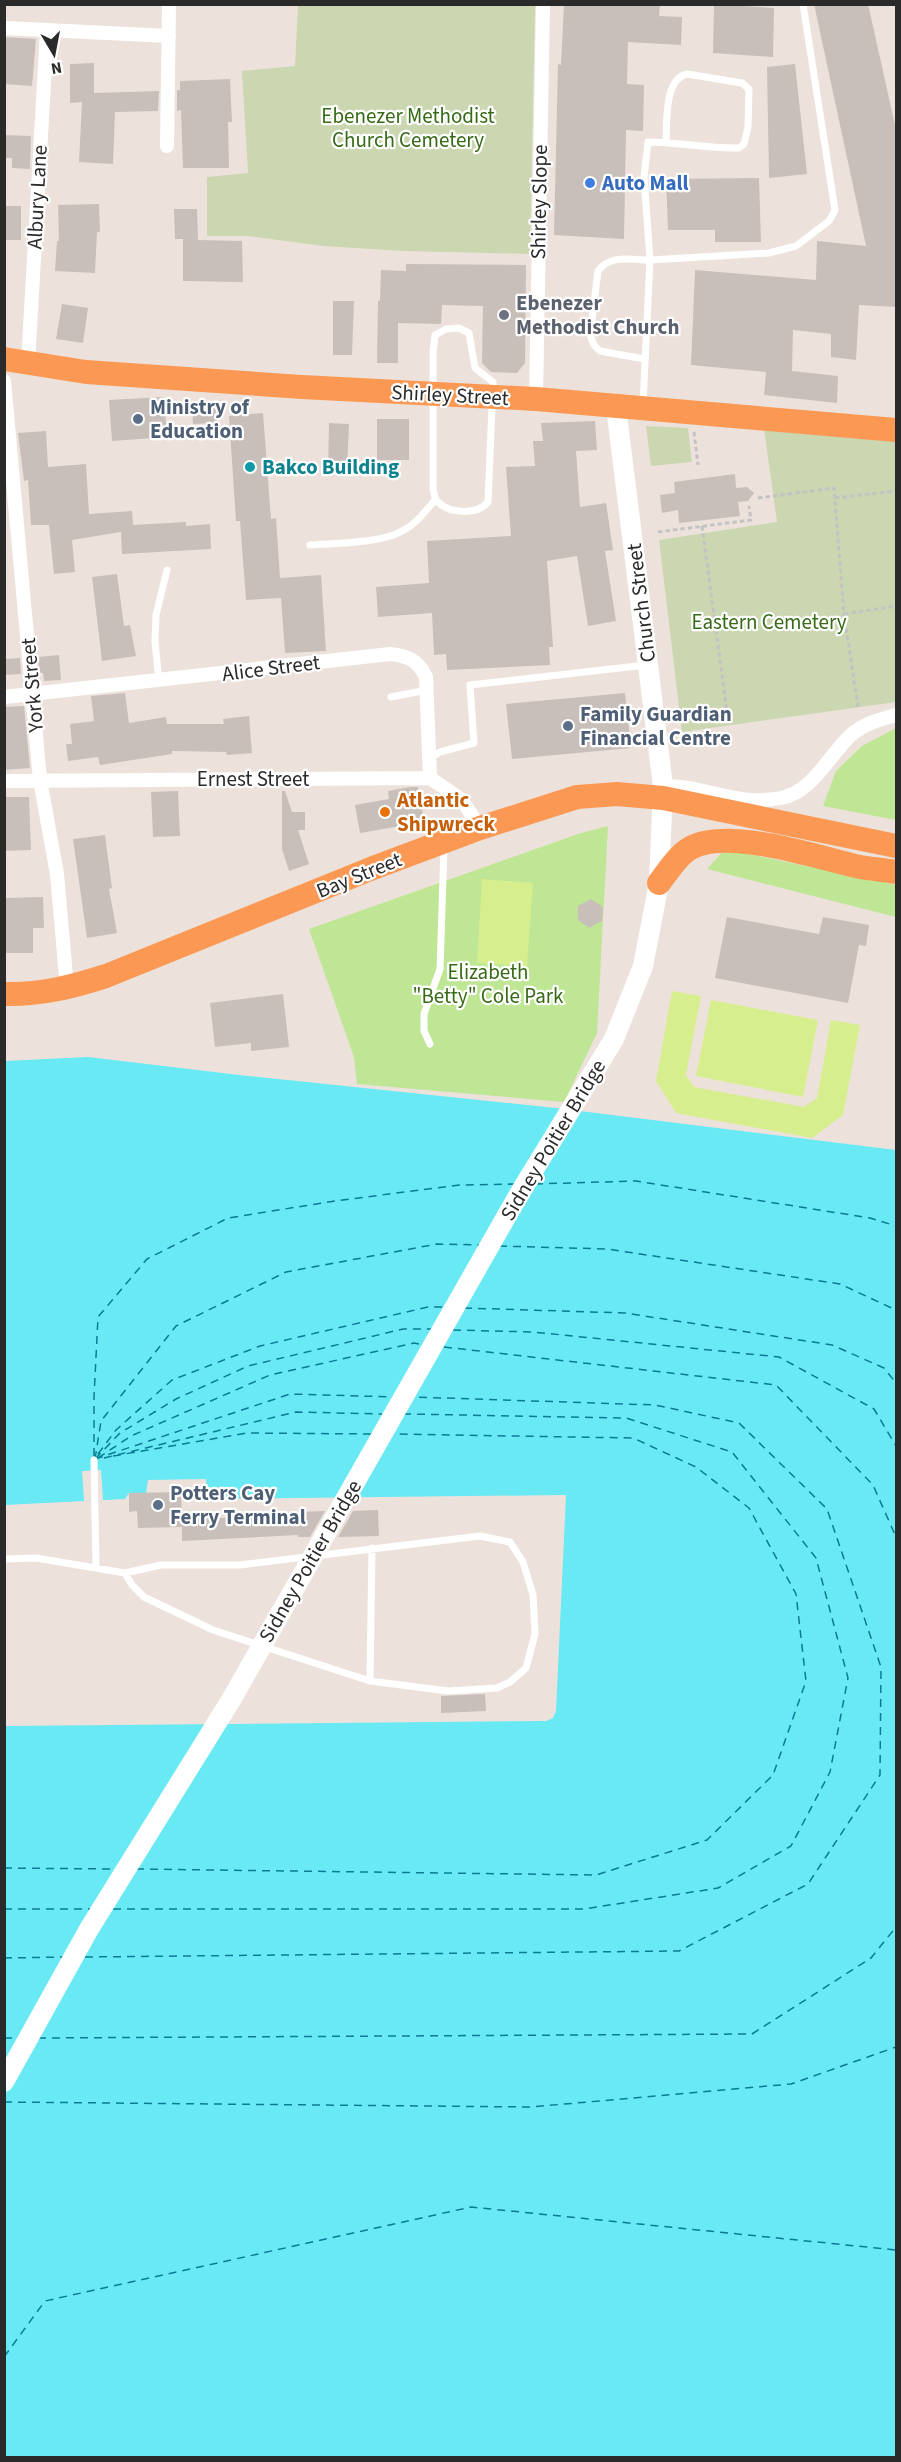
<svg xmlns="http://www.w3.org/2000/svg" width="901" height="2462" viewBox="0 0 901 2462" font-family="'Source Sans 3',sans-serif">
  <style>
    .green { fill: #bfe694 }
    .cemetery { fill: #cbd7b1 }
    .pitch { fill: #d7ee8f }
    .water { fill: #68e9f4 }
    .pier { fill: #ede2db }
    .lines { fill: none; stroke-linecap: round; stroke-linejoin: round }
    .ferry { stroke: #087c93; stroke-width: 1.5; stroke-dasharray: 8 6; stroke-linecap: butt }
    .building { fill: #c8bfbb }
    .path { stroke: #c3c3c3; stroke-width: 3; stroke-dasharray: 4.5 3; stroke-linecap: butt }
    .service { stroke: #fff; stroke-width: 7 }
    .minor { stroke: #fff; stroke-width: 14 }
    .secondary { stroke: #fff; stroke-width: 20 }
    .trunk { stroke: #fb9954; stroke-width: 24 }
    .shop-dot { fill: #3f7fe0; stroke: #fff; stroke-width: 2 }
    .worship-dot { fill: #6b7280; stroke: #fff; stroke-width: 2 }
    .service-dot { fill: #5c6f8a; stroke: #fff; stroke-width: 2 }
    .culture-dot { fill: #0f9aa8; stroke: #fff; stroke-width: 2 }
    .food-dot { fill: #e8710a; stroke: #fff; stroke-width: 2 }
    .labels { text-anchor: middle; stroke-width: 4.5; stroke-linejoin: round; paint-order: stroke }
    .park-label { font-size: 21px; fill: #376a16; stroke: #fff }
    .shop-label { font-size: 21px; font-weight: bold; fill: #366cbe; stroke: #fff; text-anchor: start }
    .street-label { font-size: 21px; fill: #2a2a2a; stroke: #fff }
    .worship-label { font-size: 21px; font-weight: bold; fill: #5b616d; stroke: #fff; text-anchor: start }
    .service-label { font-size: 21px; font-weight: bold; fill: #4e5e75; stroke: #fff; text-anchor: start }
    .culture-label { font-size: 21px; font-weight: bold; fill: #0d838f; stroke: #fff; text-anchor: start }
    .food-label { font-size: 21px; font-weight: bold; fill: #c56008; stroke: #fff; text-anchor: start }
  </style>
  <rect width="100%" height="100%" fill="#ede2db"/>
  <path class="green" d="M896 728V820L823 806 836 771 862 746Z
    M608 826 597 1033 564 1102 357 1084 354 1057 309 929 581 833Z
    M725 849 896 885V917L707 869Z"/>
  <path class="cemetery" d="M298 5H535L530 254 403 251 323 246 248 236H207V177L248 173 242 71 295 66Z
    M646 426 688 428 692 462 651 466Z
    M764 429 896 439V702L682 732 659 540 777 522Z"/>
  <path class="pitch" d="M482 879 533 883 527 966 477 963Z
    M672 991 701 996 686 1075 694 1087 804 1107 817 1098 831 1020 860 1025 843 1115 812 1138 676 1113 656 1081Z
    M711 1000 818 1020 803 1097 696 1076Z"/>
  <path class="water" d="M88 1057 248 1076 556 1108 896 1150V2457H5V1726L546 1721 553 1718 556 1711 566 1495 207 1499 206 1479 148 1480 146 1493H129L125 1499 5 1505V1061Z"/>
  <path class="pier" d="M101 1470 103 1500 84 1501 82 1471Z"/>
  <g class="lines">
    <path class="ferry" d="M535 1184 636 1181 870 1218 896 1226
      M499 1246 607 1249 840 1284 896 1310
      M464 1308 625 1313 832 1345 884 1368 896 1383
      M453 1330 533 1332 779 1357 874 1409 896 1446
      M444 1347 776 1385 873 1485 896 1537
      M98 1454 116 1430 172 1380 260 1346 428 1307H444
      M94 1456V1397L98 1317 147 1259 228 1218 335 1201 459 1185 515 1184
      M113 1456 247 1433 373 1434
      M98 1458 131 1436 270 1375 414 1343 424 1345
      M104 1458 296 1412 382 1414
      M95 1459 290 1394 395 1397
      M95 1459 101 1421 176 1326 286 1272 437 1244 480 1245
      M95 1459 120 1433 176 1399 248 1366 403 1329H433
      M4 1868 116 1869
      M136 1869 596 1875 707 1840 773 1775 806 1681 796 1594 749 1508 696 1467 633 1438 393 1434
      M4 1909H90
      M113 1909H584L718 1888 791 1846 830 1772 848 1678 816 1558 732 1452 626 1418 405 1414
      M85 1957 679 1951 808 1884 880 1775 881 1667 827 1509 739 1423 655 1405 414 1397
      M4 1958 63 1957
      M4 2038H18
      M38 2038 752 2034 871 1958 896 1927
      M4 2102 531 2107 791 2084 896 2047
      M4 2357 45 2301 471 2207 896 2250"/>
  </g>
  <path class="building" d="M564 4H660L659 16 682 17 681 45 628 42 627 84 644 85 643 131 626 130 624 239 554 235 558 64 561 65Z
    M714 4 774 8 773 57 713 53Z
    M814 4H868L897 134V307L859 305 856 360 831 357V334L793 330 792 371 838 376 837 403 764 395 766 372 691 365 695 270 816 280 817 241 866 246Z
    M4 37 36 39 32 86 4 84Z
    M94 63V93L159 91 158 111 115 112 113 164 79 162 82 102 70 103V64Z
    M795 64 807 174 769 178 767 67Z
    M230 79 232 122H228L229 168H183L181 110 177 111V90H180V81Z
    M4 135 31 136 30 169 12 168V158H4Z
    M759 178 761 242H715V230H668L666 179Z
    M99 204 100 232H97L95 273 55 271 57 241H59L58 205Z
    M4 206H21V240H4Z
    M174 209H197L198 240 242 241 243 282 183 281V239H175Z
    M406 264 526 265 525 363 517 373 491 372 482 363 483 306 442 305 441 324 398 323V363H377L378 301H380L381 270 406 271Z
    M333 301H354L352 355H333Z
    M62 304 88 308 83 343 56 339Z
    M164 397 167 437 112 441 109 400Z
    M217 406V423L193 424 192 408Z
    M263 413 271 519 276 518 280 578 321 575 326 651 285 653 281 598 246 600 240 521H236L229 416Z
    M377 419H409V460H377Z
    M595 421 597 450 576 451 580 507 606 503 613 550 605 551 616 621 588 626 577 556 547 561 553 647H549L550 665 447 670 446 654 434 655 432 613 378 617 376 587 429 583 427 541 511 536 506 467 535 466 533 441H543L541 423Z
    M329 423 349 424 347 470 328 469Z
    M46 431 48 467 86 464 89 514 132 511 133 525 186 522V526L210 524 211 549 122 554 121 532 72 540 75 572 54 574 49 525H31L28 480 24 481 18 433Z
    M735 474 736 488 747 487 754 493 748 501 738 502 740 516 679 523 678 510 662 513 660 495 675 493 674 482Z
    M117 574 124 626 130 625 136 656 102 661 92 577Z
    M59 655 61 680 44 681 43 673H39L38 657Z
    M20 658 21 674 4 675V659Z
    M125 693 129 723 166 717 167 724H224L223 719 249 716 252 753 227 755 226 752 172 751V754L100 765 98 757 68 761 66 744H72L70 724 94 721 91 696Z
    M625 693 631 748 512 759 506 704Z
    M24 706 30 768 4 770V707Z
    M410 787H418L424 822 360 833 355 805 389 799 388 791Z
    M178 791 180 836 153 837 151 792Z
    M282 791H285L292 812H305V830H298L309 864 289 871 282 849Z
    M4 797H29L31 850 4 851Z
    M105 835 112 888 109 889 117 933 87 938 73 839Z
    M43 897 44 928H33V953H4V898Z
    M591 899 603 907 602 921 589 928 578 920V906Z
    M727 917 819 934 823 917 869 925 866 946 859 945 848 1003 715 978Z
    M283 994 289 1047 251 1051V1043L215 1047 210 1003Z
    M181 1492 182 1519 250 1517V1514L325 1511 310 1537H298V1535L182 1541V1527L138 1528 137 1511 129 1512V1493Z
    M378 1510 379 1536 338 1537 353 1511Z
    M485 1694 486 1711 441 1713V1696Z"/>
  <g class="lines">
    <path class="path" d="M694 432 698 465
      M758 498 834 488 844 614 858 707
      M835 498 896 491
      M702 526 729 726
      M658 532 751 520 749 506
      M844 614 896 606"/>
    <path class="service" d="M459 328 469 333 475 368 493 382 488 502C478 515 450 514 438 502 434 498 434 493 433 488V352L435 335 446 329Z
      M644 359 600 351 594 345 590 335 598 271C610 254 631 260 650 260L644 177 648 142C678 142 709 149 739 148L744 144 748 127 749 89 742 83 687 74C664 79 667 122 666 142
      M643 404 650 260 769 253 796 246 829 221 835 210 803 4
      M310 545C334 543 381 543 400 532 415 525 425 512 435 500
      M159 681 155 642 156 615 167 570
      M391 697 427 690
      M430 758 440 752 474 743 470 685 646 665
      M430 1044 424 1031V1014L440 969 444 848
      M94 1460 96 1567
      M4 1559 36 1558 125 1573 161 1565H240L480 1536 510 1542 523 1562 533 1595 535 1634 526 1668 510 1682 497 1688 448 1691 370 1681 213 1630 144 1597 132 1585 125 1573
      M370 1681 372 1548"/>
    <path class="minor" d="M4 28 169 36
      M167 146 169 4
      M28 363 47 31
      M4 381 40 780 57 874 67 988
      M536 399 543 4
      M4 697 390 654C408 656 418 660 426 677L430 778
      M4 781 430 778 462 800 480 828
      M663 786C704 785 736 807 781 798 813 792 828 756 851 735 863 724 881 719 896 715"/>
    <path class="secondary" d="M4 2082 89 1929 231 1700 522 1189 614 1039 643 966 659 883 663 786 616 407"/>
    <path class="trunk" d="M4 359 86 372 302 387 536 399 896 430
      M659 883C667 873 675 859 686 851 722 824 818 858 860 867 872 869 884 870 896 872
      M4 994C40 995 72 987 106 976L373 868 480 828 577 797 617 794 663 798 896 846"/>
  </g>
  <circle class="shop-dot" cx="590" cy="183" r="6"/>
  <circle class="worship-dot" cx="504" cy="315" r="6"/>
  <g class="service-dot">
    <circle cx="138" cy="419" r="6"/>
    <circle cx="568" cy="726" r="6"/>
    <circle cx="158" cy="1505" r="6"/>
  </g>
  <circle class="culture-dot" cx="250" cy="467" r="6"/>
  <circle class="food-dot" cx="385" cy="812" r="6"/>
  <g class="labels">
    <g class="park-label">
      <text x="408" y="123">Ebenezer Methodist<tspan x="408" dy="24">Church Cemetery</tspan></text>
      <text x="769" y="629">Eastern Cemetery</text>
      <text x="488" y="979">Elizabeth<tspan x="488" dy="24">"Betty" Cole Park</tspan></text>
    </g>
    <g class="shop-label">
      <text x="602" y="190">Auto Mall</text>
    </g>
    <g class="street-label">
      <text transform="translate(37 197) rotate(-87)" y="7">Albury Lane</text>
      <text transform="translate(539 202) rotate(-89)" y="7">Shirley Slope</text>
      <text transform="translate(450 395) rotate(3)" y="7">Shirley Street</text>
      <text transform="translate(641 603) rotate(-97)" y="7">Church Street</text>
      <text transform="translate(271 668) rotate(-7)" y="7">Alice Street</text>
      <text transform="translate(32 685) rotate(-95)" y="7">York Street</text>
      <text x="253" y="786">Ernest Street</text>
      <text transform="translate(359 875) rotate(-22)" y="7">Bay Street</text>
      <text transform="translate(553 1140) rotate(-59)" y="7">Sidney Poitier Bridge</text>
      <text transform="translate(310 1561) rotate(-60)" y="7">Sidney Poitier Bridge</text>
    </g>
    <g class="worship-label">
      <text x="516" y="310">Ebenezer<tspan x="516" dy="24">Methodist Church</tspan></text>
    </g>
    <g class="service-label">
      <text x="150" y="414">Ministry of<tspan x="150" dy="24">Education</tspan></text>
      <text x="580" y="721">Family Guardian<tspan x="580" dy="24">Financial Centre</tspan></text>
      <text x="170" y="1500">Potters Cay<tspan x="170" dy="24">Ferry Terminal</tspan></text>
    </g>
    <g class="culture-label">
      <text x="262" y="474">Bakco Building</text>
    </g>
    <g class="food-label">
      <text x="397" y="807">Atlantic<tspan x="397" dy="24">Shipwreck</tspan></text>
    </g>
  </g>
  <rect width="901" height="2462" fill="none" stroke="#2a2a2a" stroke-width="12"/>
  <g transform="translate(54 54) rotate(170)" stroke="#ffffff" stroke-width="4.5" paint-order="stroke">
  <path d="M0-4.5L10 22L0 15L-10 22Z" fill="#2a2a2a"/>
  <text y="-9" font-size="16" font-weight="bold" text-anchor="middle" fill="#2a2a2a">N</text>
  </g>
</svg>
